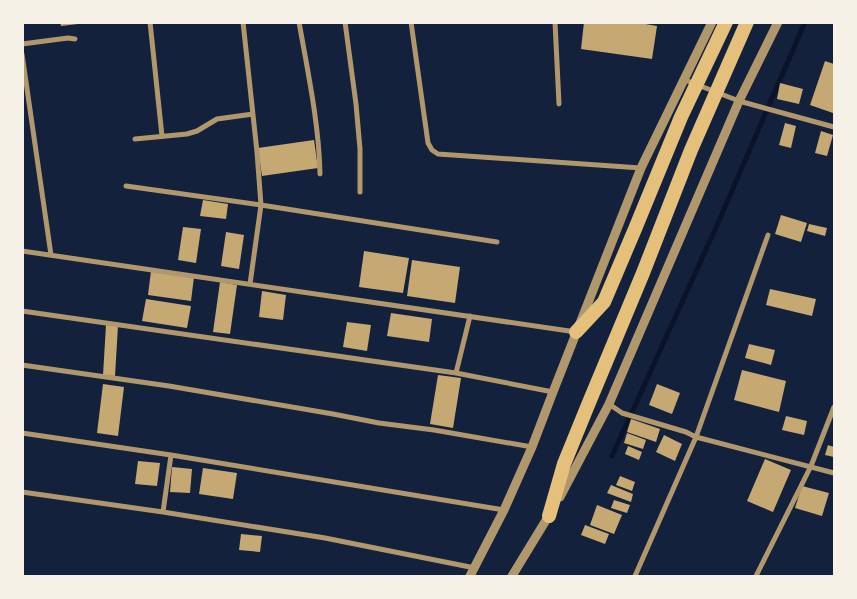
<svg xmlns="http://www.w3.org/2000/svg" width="857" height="599" viewBox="0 0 857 599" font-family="'Work Sans',sans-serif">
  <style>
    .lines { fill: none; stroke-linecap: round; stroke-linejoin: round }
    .stream { stroke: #0b132b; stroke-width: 5 }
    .building { fill: #c6a872 }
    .minor { stroke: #b1986c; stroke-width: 5 }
    .tertiary { stroke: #b1986c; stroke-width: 9 }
    .trunk { stroke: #e5c07b; stroke-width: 14 }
  </style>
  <rect width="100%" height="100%" fill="#14213d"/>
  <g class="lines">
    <path class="stream" d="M612 456 718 223 805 22"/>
  </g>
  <path class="building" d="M60 22H78V24L61 26Z
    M584 22H634L657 26 652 59 581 49Z
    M825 61 834 64V108L833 113 810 105Z
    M780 83 803 89 799 104 777 99Z
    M785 123 796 126 791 148 779 145Z
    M821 131 833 135 827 156 815 153Z
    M314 140 318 168 262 176 258 148Z
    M203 200 228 204 226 219 200 216Z
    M781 215 807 223 801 242 775 234Z
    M809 224 827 228 825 236 807 231Z
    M183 227 201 229 196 263 178 260Z
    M226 232 244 235 239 269 221 266Z
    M364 251 409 258 403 293 359 287Z
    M412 260 460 267 455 303 407 296Z
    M151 271 194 277 191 301 148 295Z
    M220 282 237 285 230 334 213 332Z
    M770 289 816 299 812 316 766 305Z
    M262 291 286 295 283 320 259 317Z
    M146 299 191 306 187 328 142 321Z
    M391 313 432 319 429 342 387 336Z
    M347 322 371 325 367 351 343 347Z
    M106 325 118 326 115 376 103 375Z
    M749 344 775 350 771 365 745 358Z
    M742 370 786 381 779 412 734 400Z
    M438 375 461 378 453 428 430 424Z
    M103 384 124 387 118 436 97 433Z
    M657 384 680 393 672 414 649 405Z
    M786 416 807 421 804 435 782 430Z
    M631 419 660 429 656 442 627 432Z
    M627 433 646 440 643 449 624 443Z
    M664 435 682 444 675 461 656 452Z
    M828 445 834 447V457L825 455Z
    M628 446 642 452 639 460 625 454Z
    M765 459 791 470 773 512 747 501Z
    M138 461 160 463 157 486 135 484Z
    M172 467 192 469 190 493 170 492Z
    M203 468 237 473 233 499 199 494Z
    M620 476 635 482 632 491 616 485Z
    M611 485 633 494 631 502 607 493Z
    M802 486 829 493 822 516 795 508Z
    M614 500 630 505 627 513 611 508Z
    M597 505 622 515 614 534 590 525Z
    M585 525 609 534 605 544 581 535Z
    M241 534 262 536 260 552 239 550Z"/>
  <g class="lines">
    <path class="minor" d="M150 22 162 136
      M243 22 257 152 261 205 250 284
      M299 22C308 73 319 124 320 174
      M345 22 356 104 360 149V192
      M411 22 428 143 432 150 438 154 641 168
      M555 22 559 104
      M22 44 68 38 75 39
      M22 54 51 255
      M685 80 739 101 834 127
      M135 139 187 134 197 131 217 119 253 114
      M126 186 261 205 497 242
      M22 251 576 332
      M22 311 456 373 553 392
      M22 365 169 386 333 414 379 423 434 430 532 447
      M456 373 470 316
      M609 404 622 413 686 432 696 437 834 473
      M22 433 171 455 504 510
      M22 492 163 512 325 538 475 568
      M163 512 171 455
      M635 576 696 437 768 235
      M756 576 811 466 834 407"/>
    <path class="tertiary" d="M560 497 609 404 739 101 778 22
      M470 576 504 510 532 447 553 392 641 168 712 22
      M512 576 551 512"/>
    <path class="trunk" d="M576 332 604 302 635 229 681 117 726 22
      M549 516 564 464 588 405 643 273 691 150 747 22"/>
  </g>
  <rect width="857" height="599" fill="none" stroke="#f6f1e7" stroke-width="48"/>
</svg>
